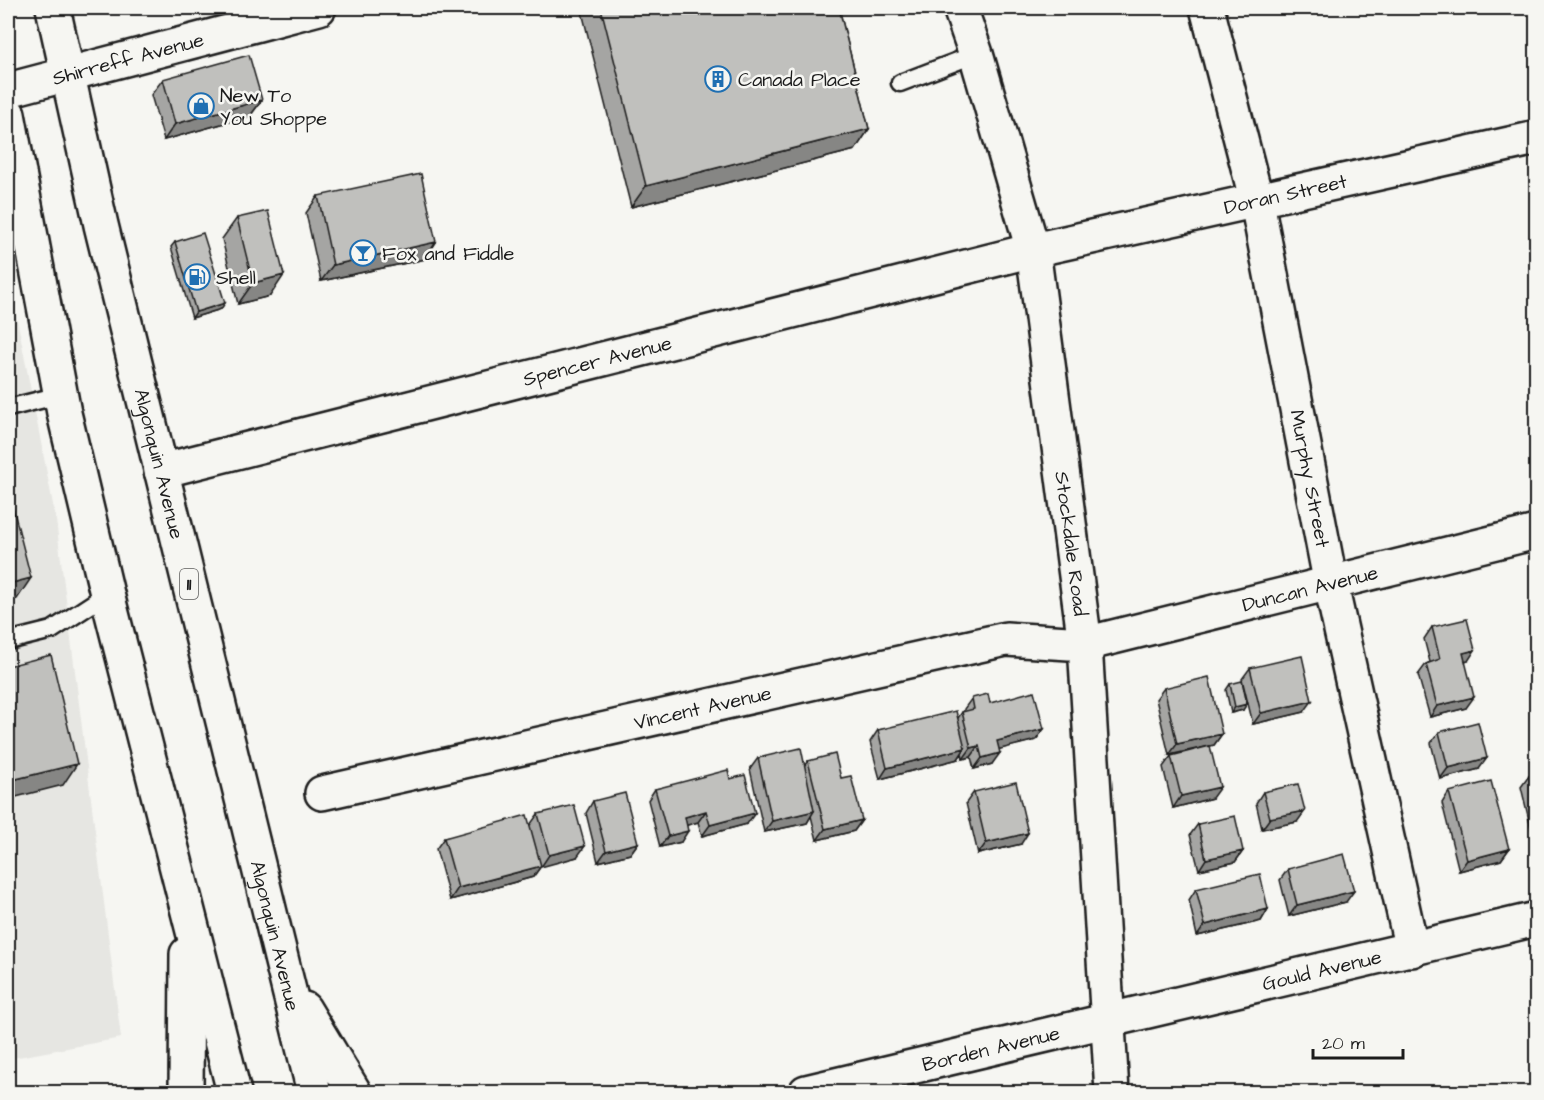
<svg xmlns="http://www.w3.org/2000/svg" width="1544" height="1100" viewBox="0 0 1544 1100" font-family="'Architects Daughter',sans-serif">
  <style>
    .built { fill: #e6e6e2 }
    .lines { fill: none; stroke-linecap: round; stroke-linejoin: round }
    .lane-casing { stroke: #1c1c1c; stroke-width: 21 }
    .street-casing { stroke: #1c1c1c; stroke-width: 38 }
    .highway-casing { stroke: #1c1c1c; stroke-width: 38 }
    .lane { stroke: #f6f6f2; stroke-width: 16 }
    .street { stroke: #f6f6f2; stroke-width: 33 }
    .highway { stroke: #f6f6f2; stroke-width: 33 }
    .wall { fill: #a5a5a3; stroke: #1c1c1c; stroke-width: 1.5 }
    .shaded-wall { fill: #868684; stroke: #1c1c1c; stroke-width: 1.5 }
    .building { fill: #c0c0bd; stroke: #1c1c1c; stroke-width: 1.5 }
    .labels { text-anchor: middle; stroke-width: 5; stroke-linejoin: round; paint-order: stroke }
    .shield { fill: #f6f6f2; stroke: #5d5d5c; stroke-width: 1.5 }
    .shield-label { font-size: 18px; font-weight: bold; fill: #1c1c1c }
    .street-label { font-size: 20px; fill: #1c1c1c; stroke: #f6f6f2 }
    .poi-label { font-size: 20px; fill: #1c1c1c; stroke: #f6f6f2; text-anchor: start }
  </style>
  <rect width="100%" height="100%" fill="#f6f6f2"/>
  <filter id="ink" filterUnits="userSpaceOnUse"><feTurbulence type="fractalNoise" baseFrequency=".0167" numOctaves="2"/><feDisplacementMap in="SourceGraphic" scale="12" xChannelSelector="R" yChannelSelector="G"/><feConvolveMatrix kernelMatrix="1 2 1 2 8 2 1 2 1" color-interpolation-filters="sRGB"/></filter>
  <g filter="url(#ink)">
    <path class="built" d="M8 272 56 520 121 1038 8 1059Z"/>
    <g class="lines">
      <g class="lane-casing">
        <path id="lane" d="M900 83 976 54
          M8 408 60 395
          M8 641 52 630 107 594"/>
      </g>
      <g class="street-casing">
        <g id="street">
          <path id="s1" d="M960 8 976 54 1033 250 1085 644 1112 1092"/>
          <path id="s2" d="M1207 8 1257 202 1331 585 1412 950"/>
          <path id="s3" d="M8 90 319 8"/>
          <path id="s4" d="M161 471 1033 250 1536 138"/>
          <path id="s5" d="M322 793 1006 639 1085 644 1536 532"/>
          <path id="s6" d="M806 1092 1536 919"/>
        </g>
      </g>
      <g class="highway-casing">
        <g id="highway">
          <path id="s7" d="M53 8 101 225 314 1092"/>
          <path d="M8 114 64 413 107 594 234 1092"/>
          <path d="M304 1009 354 1092"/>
          <path d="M186 1092 187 954"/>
        </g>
      </g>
      <use href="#lane" class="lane"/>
      <use href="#street" class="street"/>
      <use href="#highway" class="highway"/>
    </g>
    <path class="wall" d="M581 8H839L869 129 855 150 631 207Z
      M163 79 262 100 250 116 164 140 151 95Z
      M318 196 436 242 425 259 321 281 306 213Z
      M237 218 270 296 238 304 222 239Z
      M175 242 221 309 192 318 171 247Z
      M1432 627 1468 661 1465 662 1466 708 1430 717 1418 675 1426 664 1430 662 1424 639Z
      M1250 668 1304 712 1253 724 1242 679Z
      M1230 684 1243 710 1231 713 1226 690Z
      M1164 688 1222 734 1214 745 1169 755 1156 699Z
      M972 698 990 703 1036 740 999 749 992 764 974 769 971 757 963 759 962 753 958 759 880 779 870 742 878 730 958 718 962 712 964 711V709Z
      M1439 732 1479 769 1440 779 1431 743Z
      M1171 756 1212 798 1173 808 1163 767Z
      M758 758 804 766 808 761 841 778 862 820 854 831 817 840 811 816 807 823 764 832 750 769Z
      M1536 774V849L1521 787 1529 776Z
      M730 779 747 824 702 836 698 822 687 825 681 842 660 847 648 800 655 789Z
      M974 792 1021 844 978 854 966 803Z
      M1263 792 1297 822 1262 829 1256 803Z
      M1449 792 1509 849 1501 860 1459 871 1442 803Z
      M593 801 638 843 630 854 598 862 586 813Z
      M538 814 577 857 541 866 533 877 450 900 436 849 444 838 530 825Z
      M1198 824 1243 851 1235 862 1199 870 1190 835Z
      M1288 869 1346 902 1289 916 1280 880Z
      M1196 889 1268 909 1261 921 1197 936 1189 900Z"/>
    <path class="shaded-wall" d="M262 100 250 116 164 140 175 124Z
      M869 129 855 150 631 207 646 186Z
      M436 242 425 259 321 281 333 265Z
      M284 275 270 296 238 304 253 283Z
      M225 303 221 309 192 318 196 312Z
      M31 578 17 599 8 601V584Z
      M1475 650 1468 661 1455 664 1463 653Z
      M1474 697 1466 708 1430 717 1437 706Z
      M1312 701 1304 712 1253 724 1261 713Z
      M1247 704 1243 710 1231 713 1235 707Z
      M1044 729 1036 740 989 752 997 741Z
      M1222 734 1214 745 1169 755 1177 744Z
      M979 746 971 757 963 759 971 748Z
      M965 748 958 759 880 779 887 768Z
      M1000 753 992 764 974 769 982 758Z
      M1487 758 1479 769 1440 779 1448 768Z
      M77 764 63 785 8 799V781Z
      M1220 787 1212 798 1173 808 1181 796Z
      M706 811 698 822 677 828 685 817Z
      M814 811 807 823 764 832 772 821Z
      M1305 811 1297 822 1262 829 1270 818Z
      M755 813 747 824 702 836 710 825Z
      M862 820 854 831 817 840 825 829Z
      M688 831 681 842 660 847 668 836Z
      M1028 833 1021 844 978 854 986 843Z
      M638 843 630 854 598 862 606 851Z
      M585 846 577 857 541 867 549 855Z
      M1509 849 1501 860 1459 871 1467 860Z
      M1243 851 1235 862 1199 870 1206 859Z
      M541 866 533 877 450 900 458 888Z
      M1354 891 1346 902 1289 916 1297 905Z
      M1268 909 1261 921 1197 936 1205 925Z"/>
    <path class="building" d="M601 8H839L869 129 646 186Z
      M249 55 262 100 175 124 163 79Z
      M421 174 436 242 333 265 318 196Z
      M268 211 284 275 253 283 237 218Z
      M203 233 225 303 196 312 175 242Z
      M8 496H10L31 578 8 584Z
      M1467 619 1475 650 1463 653 1474 697 1437 706 1426 664 1440 659 1432 627Z
      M51 655 77 764 8 781V666Z
      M1302 656 1312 701 1261 713 1250 668Z
      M1209 677 1222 734 1177 744 1164 688Z
      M1242 681 1247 704 1235 707 1230 684Z
      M1034 691 1044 729 997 741 1000 753 982 758 979 746 971 748 962 712 974 709 972 698 988 694 990 703Z
      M956 711 965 748 887 768 878 730Z
      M1478 722 1487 758 1448 768 1439 732Z
      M1210 746 1220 787 1181 796 1171 756Z
      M801 748 814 811 772 821 758 758Z
      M835 754 841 778 851 776 862 820 825 829 808 761Z
      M728 770 730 779 745 775 755 813 710 825 706 811 685 817 688 831 668 836 655 789Z
      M1536 774V806L1529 776Z
      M1491 781 1509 849 1467 860 1449 792Z
      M1016 782 1028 833 986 843 974 792Z
      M1298 784 1305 811 1270 818 1263 792Z
      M625 793 638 843 606 851 593 801Z
      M574 805 585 846 549 855 538 814Z
      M527 815 541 866 458 888 444 838Z
      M1235 816 1243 851 1206 859 1198 824Z
      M1344 854 1354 891 1297 905 1288 869Z
      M1260 874 1268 909 1205 925 1196 889Z"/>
  </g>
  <defs>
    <g id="building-ring" transform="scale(1.35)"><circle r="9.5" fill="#f6f6f2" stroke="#1f6fb2" stroke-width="1.5"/><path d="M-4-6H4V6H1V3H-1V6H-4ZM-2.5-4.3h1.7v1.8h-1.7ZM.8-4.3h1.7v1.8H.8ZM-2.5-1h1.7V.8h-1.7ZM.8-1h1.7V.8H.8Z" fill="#1f6fb2"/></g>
    <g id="shop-ring" transform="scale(1.35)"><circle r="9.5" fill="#f6f6f2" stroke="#1f6fb2" stroke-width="1.5"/><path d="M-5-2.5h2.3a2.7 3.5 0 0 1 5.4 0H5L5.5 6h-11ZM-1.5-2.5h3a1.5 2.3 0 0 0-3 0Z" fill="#1f6fb2"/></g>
    <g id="bar-ring" transform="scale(1.35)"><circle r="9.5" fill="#f6f6f2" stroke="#1f6fb2" stroke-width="1.5"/><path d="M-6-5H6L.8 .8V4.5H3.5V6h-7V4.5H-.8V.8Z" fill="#1f6fb2"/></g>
    <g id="fuel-ring" transform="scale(1.35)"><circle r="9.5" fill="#f6f6f2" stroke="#1f6fb2" stroke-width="1.5"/><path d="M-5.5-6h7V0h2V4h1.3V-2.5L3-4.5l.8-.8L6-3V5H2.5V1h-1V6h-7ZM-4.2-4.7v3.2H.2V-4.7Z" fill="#1f6fb2"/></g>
  </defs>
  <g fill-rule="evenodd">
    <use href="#building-ring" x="718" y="79"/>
    <use href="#shop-ring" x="201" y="106"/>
    <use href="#bar-ring" x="363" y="253"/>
    <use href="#fuel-ring" x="197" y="277"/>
  </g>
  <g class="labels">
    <rect class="shield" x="180" y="569" width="18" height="30" rx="4.5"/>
    <g class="shield-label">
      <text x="189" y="590">11</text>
    </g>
    <g class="street-label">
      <text dy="7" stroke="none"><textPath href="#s3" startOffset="124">Shirreff Avenue</textPath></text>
      <text dy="7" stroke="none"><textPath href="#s4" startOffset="1158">Doran Street</textPath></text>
      <text dy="7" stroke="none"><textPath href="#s4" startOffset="450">Spencer Avenue</textPath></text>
      <text dy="7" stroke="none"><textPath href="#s7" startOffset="468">Algonquin Avenue</textPath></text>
      <text dy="7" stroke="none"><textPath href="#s2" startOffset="482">Murphy Street</textPath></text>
      <text dy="7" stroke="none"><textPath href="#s1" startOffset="549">Stockdale Road</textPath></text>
      <text dy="7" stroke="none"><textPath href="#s5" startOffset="1012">Duncan Avenue</textPath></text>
      <text dy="7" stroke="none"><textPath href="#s5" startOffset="390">Vincent Avenue</textPath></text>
      <text dy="7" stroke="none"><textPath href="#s7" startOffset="954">Algonquin Avenue</textPath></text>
      <text dy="7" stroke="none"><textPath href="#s6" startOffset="530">Gould Avenue</textPath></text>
      <text dy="7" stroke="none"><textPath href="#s6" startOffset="190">Borden Avenue</textPath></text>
    </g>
    <g class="poi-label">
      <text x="738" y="86">Canada Place</text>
      <text x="220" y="102">New To<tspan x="220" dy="23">You Shoppe</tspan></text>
      <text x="382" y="260">Fox and Fiddle</text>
      <text x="216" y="284">Shell</text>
    </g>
  </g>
  <rect width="1544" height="1100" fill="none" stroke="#f6f6f2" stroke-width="30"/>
  <rect x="15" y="15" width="1514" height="1070" fill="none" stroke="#1c1c1c" stroke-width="2" filter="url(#ink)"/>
  <path d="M1313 1049v9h90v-9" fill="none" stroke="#1c1c1c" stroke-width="3"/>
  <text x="1322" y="1049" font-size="18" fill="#1c1c1c" stroke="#f6f6f2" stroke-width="4.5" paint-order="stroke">20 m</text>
</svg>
